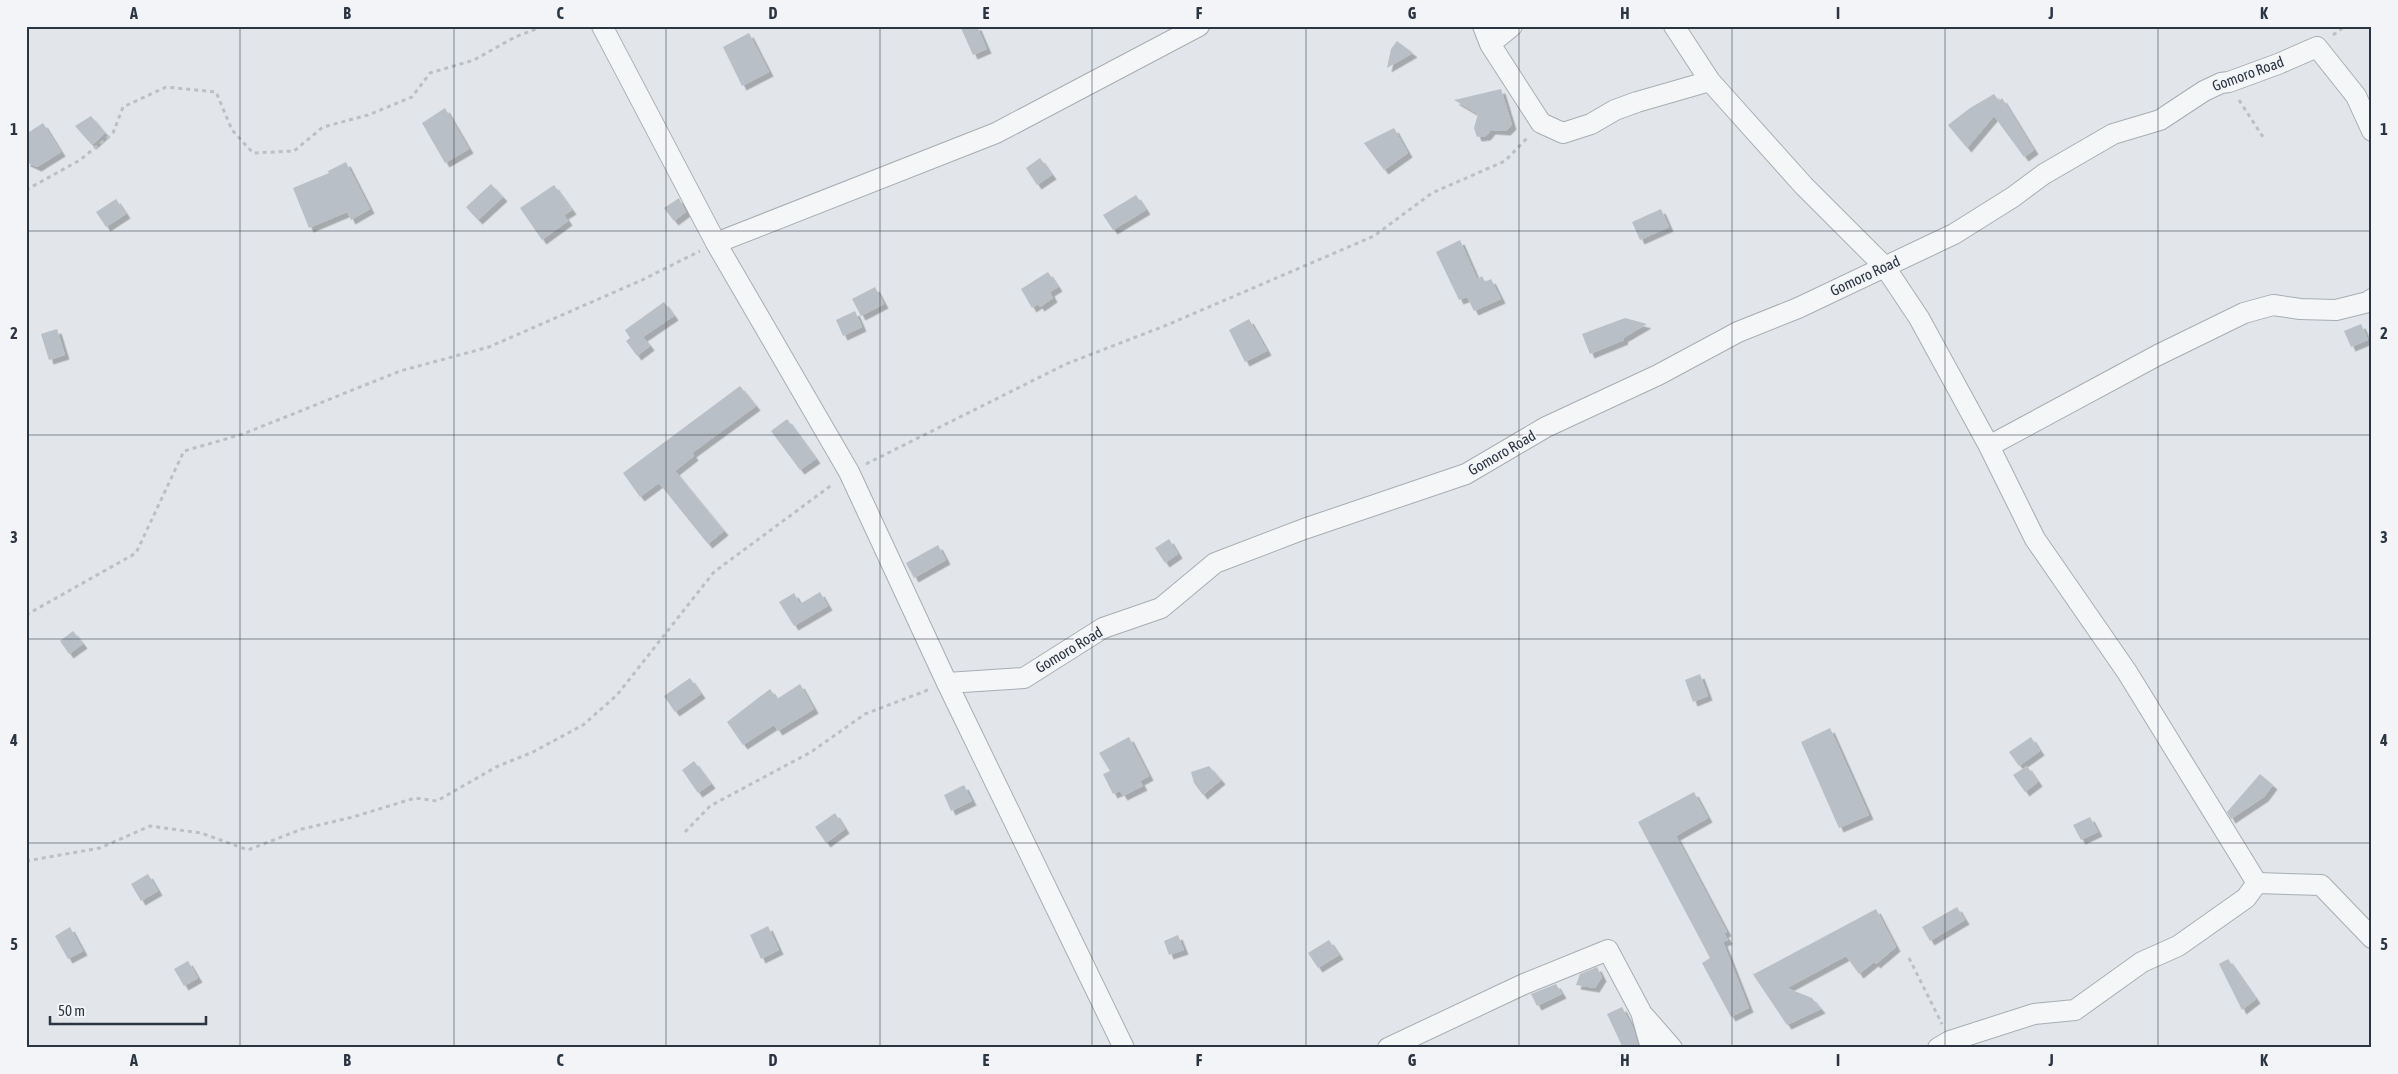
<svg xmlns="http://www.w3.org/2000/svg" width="2398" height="1074" viewBox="0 0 2398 1074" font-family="'Asap Condensed',sans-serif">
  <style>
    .building { fill: #b9bfc6; filter: url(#shadow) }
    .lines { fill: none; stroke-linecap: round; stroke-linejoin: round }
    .minor-casing { stroke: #a7adb4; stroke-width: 22 }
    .path { stroke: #bcc0c5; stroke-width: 3; stroke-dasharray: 4 4; stroke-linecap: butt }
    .minor { stroke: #f5f6f8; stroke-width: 20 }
    .grid { fill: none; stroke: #2b3441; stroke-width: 1; stroke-opacity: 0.55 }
    .labels { text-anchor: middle; stroke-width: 4; stroke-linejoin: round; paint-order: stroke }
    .street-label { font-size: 15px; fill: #2b3441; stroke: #f2f4f7 }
    .neatline { fill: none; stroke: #2b3441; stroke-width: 2 }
    .grid-label { font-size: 16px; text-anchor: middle; font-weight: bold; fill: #2b3441 }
  </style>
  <defs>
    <filter id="shadow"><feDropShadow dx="4.5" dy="4.5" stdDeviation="0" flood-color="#0004"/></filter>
  </defs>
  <rect width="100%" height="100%" fill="#e2e6ea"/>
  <path class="building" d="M960 26H977L987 49 973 55Z
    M749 33 769 72 742 86 723 47Z
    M1397 41 1413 53 1387 68 1391 49Z
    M1501 89 1512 125 1506 131 1491 130 1486 136 1477 137 1474 128 1478 114 1454 100Z
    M1994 94 1999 101 2002 98 2034 150 2024 157 1994 116 1967 148 1948 125 1970 108Z
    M445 108 469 149 445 163 422 123Z
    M91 116 105 133 92 145 75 126Z
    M43 123 61 152 37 167 26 162V134Z
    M1394 128 1408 153 1384 170 1364 143Z
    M1040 158 1052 175 1037 185 1026 168Z
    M346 162 370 209 351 220 347 212 309 228 293 188 329 173 328 171Z
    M491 184 503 197 478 220 466 207Z
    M554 185 572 210 564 215 568 221 542 240 520 208Z
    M1136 195 1146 210 1113 230 1103 215Z
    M679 198 686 212 674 221 664 208Z
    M116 199 126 214 106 227 96 212Z
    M1661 209 1669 227 1640 240 1632 222Z
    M1460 240 1477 279 1482 276 1485 282 1491 279 1501 299 1474 311 1467 297 1459 300 1436 252Z
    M1048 272 1058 287 1050 292 1053 298 1040 307 1038 304 1032 308 1021 289Z
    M875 287 884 304 861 316 852 299Z
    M664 302 674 316 643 337 650 346 637 356 626 341 630 338 625 330Z
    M855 311 862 327 843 336 836 320Z
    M1625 318 1647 324 1623 338 1624 340 1590 354 1582 334Z
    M1249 319 1267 351 1245 362 1229 330Z
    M2361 324 2368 340 2351 347 2344 331Z
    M57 329 65 355 49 360 41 334Z
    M740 386 756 406 692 453 694 456 675 471 724 531 708 544 659 483 640 497 623 473Z
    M787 419 816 459 800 470 771 431Z
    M1169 539 1178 554 1165 563 1155 548Z
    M938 545 946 560 914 578 906 563Z
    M820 592 828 606 794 626 779 602 794 593 800 604Z
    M73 631 83 644 69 654 60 641Z
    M1700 674 1708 696 1693 702 1685 680Z
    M690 678 701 694 675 712 664 696Z
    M800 684 814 709 778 731 774 725 743 745 727 722 770 689 777 699Z
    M1830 728 1869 815 1839 828 1801 742Z
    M1129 737 1149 776 1140 781 1143 786 1123 796 1120 791 1113 794 1103 774 1110 771 1099 753Z
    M2031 737 2040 751 2019 766 2009 752Z
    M694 761 711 784 698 793 682 770Z
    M1209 766 1221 780 1203 795 1194 783 1191 772Z
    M2027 766 2038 782 2025 792 2013 775Z
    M2260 774 2273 785 2264 797 2231 819 2227 812Z
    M964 785 972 801 951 811 944 795Z
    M1694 792 1708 818 1676 836 1727 932 1724 933 1728 940 1723 942 1749 1008 1731 1017 1702 963 1710 958 1638 822Z
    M835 813 845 829 826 843 815 827Z
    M2090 817 2098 832 2081 840 2073 825Z
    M148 874 158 891 141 901 131 884Z
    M1957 907 1965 920 1930 941 1922 927Z
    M1876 909 1896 947 1876 964 1874 962 1859 974 1846 956 1787 988 1812 998 1821 1009 1787 1025 1752 973 1754 974Z
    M768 926 779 950 761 959 750 935Z
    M70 927 83 951 68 959 55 936Z
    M1178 935 1184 950 1169 955 1164 941Z
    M1329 940 1339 955 1318 968 1308 953Z
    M2228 959 2256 999 2242 1010 2219 964Z
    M188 961 198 978 184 986 174 969Z
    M1597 967 1602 977 1595 988 1576 985 1580 974Z
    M1556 984 1562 994 1537 1006 1531 994Z
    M1622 1007 1633 1028 1639 1048H1623L1607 1014Z"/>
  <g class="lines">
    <g class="minor-casing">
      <path id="minor" d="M602 26 716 243 849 472 947 683 1124 1048
        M1483 26 1490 44 1541 123 1563 133 1591 124 1615 110 1637 102 1710 81 1804 186 1885 267 1919 318 1989 446 2035 539 2127 672 2257 883 2321 885 2372 938
        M1674 26 1710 81
        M1490 44 1512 26
        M716 243 996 133 1199 26
        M1989 446 2158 355 2244 313 2273 305 2300 309 2336 310 2368 302 2372 299
        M947 683 1024 678 1103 628 1161 608 1215 563 1304 529 1466 474 1546 427 1658 375 1738 332 1798 308 1954 234 2013 197 2044 174 2113 134 2160 120 2204 91 2221 83 2229 82 2278 64 2317 47 2356 96 2372 131
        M1644 1016 1672 1048
        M1388 1048 1524 984 1608 950 1641 1012 1651 1048
        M1938 1048 1950 1041 2034 1014 2075 1010 2142 962 2178 946 2246 898 2257 883"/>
    </g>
    <path class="path" d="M2333 35 2345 26
      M2239 100 2263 137
      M26 190 80 160 113 133 123 107 166 87 216 92 232 130 253 153 294 151 323 127 368 115 412 97 430 73 474 60 515 37 544 26
      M866 464 1066 364 1167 325 1374 236 1432 193 1505 161 1529 136
      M26 615 136 553 184 451 243 434 400 371 489 347 642 280 700 251
      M685 832 710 806 811 752 865 714 928 690
      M26 861 100 848 150 826 201 833 248 850 302 829 353 817 415 798 437 801 496 767 533 752 583 725 617 695 714 572 833 484
      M1909 958 1942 1024"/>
    <use href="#minor" class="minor"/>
  </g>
  <path class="grid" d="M240 26V1048M454 26V1048M666 26V1048M880 26V1048M1092 26V1048M1306 26V1048M1519 26V1048M1732 26V1048M1945 26V1048M2158 26V1048M26 231H2372M26 435H2372M26 639H2372M26 843H2372"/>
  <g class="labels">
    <g class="street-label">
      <text transform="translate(2248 74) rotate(-20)" y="5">Gomoro Road</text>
      <text transform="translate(1865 276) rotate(-25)" y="5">Gomoro Road</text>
      <text transform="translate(1502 453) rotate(-30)" y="5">Gomoro Road</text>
      <text transform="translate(1069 650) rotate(-31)" y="5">Gomoro Road</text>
    </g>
  </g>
  <rect width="2398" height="1074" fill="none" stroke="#f2f4f7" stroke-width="55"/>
  <path d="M50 1016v8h156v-8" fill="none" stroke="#2b3441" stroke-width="2.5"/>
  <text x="58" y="1016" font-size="15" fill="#2b3441" stroke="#f2f4f7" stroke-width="4" paint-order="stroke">50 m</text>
  <rect x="28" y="28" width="2342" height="1018" class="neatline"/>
  <g class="grid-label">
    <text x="134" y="19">A</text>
    <text x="347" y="19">B</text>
    <text x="560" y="19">C</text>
    <text x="773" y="19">D</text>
    <text x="986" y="19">E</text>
    <text x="1199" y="19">F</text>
    <text x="1412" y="19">G</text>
    <text x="1625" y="19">H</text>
    <text x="1838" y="19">I</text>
    <text x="2051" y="19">J</text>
    <text x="2264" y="19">K</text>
    <text x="14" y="135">1</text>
    <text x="2384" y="135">1</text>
    <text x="14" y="339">2</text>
    <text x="2384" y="339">2</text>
    <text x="14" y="543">3</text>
    <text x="2384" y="543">3</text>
    <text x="14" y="746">4</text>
    <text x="2384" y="746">4</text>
    <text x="14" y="950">5</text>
    <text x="2384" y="950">5</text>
    <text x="134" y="1066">A</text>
    <text x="347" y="1066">B</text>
    <text x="560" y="1066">C</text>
    <text x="773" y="1066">D</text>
    <text x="986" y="1066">E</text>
    <text x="1199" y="1066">F</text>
    <text x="1412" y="1066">G</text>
    <text x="1625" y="1066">H</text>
    <text x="1838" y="1066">I</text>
    <text x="2051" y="1066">J</text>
    <text x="2264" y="1066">K</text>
  </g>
</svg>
